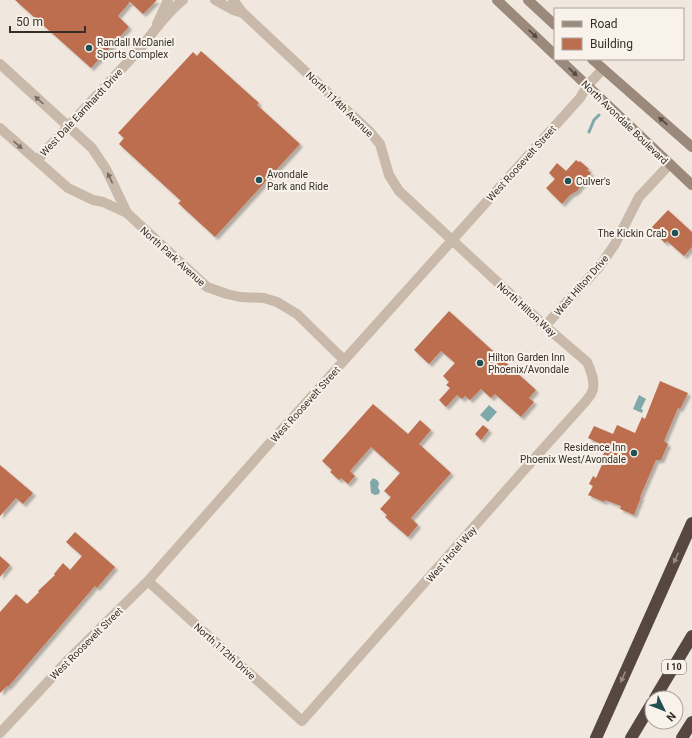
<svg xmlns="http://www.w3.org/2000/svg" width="692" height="738" viewBox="0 0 692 738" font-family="Roboto,sans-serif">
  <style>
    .water { fill: #7fa8ab }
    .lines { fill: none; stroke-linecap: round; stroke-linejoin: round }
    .stream { stroke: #7fa8ab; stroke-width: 3 }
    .building { fill: #bc6e50; filter: url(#shadow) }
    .minor { stroke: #c8b9aa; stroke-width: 10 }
    .secondary { stroke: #9b897c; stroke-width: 10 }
    .motorway { stroke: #564841; stroke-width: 12 }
    .oneway { fill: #544942 }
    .oneway2 { fill: #786d63 }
    .oneway3 { fill: #978c85 }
    .poi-dot { fill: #224f54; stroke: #f8f2ea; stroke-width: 1.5 }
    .labels { text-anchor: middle; stroke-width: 4; stroke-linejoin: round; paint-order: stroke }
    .shield { fill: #f8f2ea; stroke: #706963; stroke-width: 1 }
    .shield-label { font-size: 9px; font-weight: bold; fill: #362e29 }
    .poi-label { font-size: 10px; fill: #362e29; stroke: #f8f2ea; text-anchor: start }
    .street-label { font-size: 10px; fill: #362e29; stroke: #f8f2ea }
  </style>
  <defs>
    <filter id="shadow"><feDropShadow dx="3" dy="3" stdDeviation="1" flood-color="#0004"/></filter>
  </defs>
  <rect width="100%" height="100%" fill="#f0e8de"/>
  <path class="water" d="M639 395 646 399 641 409 643 410 642 413 633 409Z
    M489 405 497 412 488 422 480 415Z
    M373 478 377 480 379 483 378 488 380 491 379 494 375 495 371 493 370 482Z"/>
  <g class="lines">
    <path class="stream" d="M589 132 594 120 599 115"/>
  </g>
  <path class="building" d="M15 0H157L143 14 130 2 118 16 129 27 91 68Z
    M201 51 259 103 257 105 300 144 215 237 178 203 181 201 119 144 124 138 118 133 193 52 197 56Z
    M576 160 579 162 580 161 589 169 587 170 591 173 577 191 570 195 562 204 546 188 555 179 549 173 557 163 566 171Z
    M668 210 692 232V247L684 256 667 241 665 243 658 236 659 234 652 227Z
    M449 311 536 390 529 398 534 402 521 417 495 394 491 398 481 389 470 400 465 396 462 399 457 395 446 407 439 400 450 388 446 385 449 382 443 376 455 363 441 351 429 364 414 350Z
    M660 381 688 393 680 409 678 408 664 441 668 444 661 460H656L640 497H641L634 515 620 509 621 506 605 500 604 502 588 495 593 486 589 484 593 476 596 478 604 460 601 459 607 447 588 438 594 426 613 434 617 425 635 433 642 417 645 419Z
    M373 404 408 434 420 420 431 430 419 444 451 473 411 518 418 525 408 537 385 517 387 515 380 509 391 497 384 491 400 473 371 447 350 471 355 476 348 484 341 478 339 480 330 472 332 470 322 461Z
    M483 425 489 430 481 440 475 434Z
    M0 465 33 493 23 504 16 498 0 516Z
    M75 532 115 567 97 588 95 586 8 687 7 686 0 693V612L16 594 27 604 39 592 38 591 55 575 54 574 63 563 70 570 82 556 66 542Z
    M0 556 10 565 0 577Z"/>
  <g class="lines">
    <path class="minor" d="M215 0 233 10 243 13
      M157 24 168 0
      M0 64 92 148 106 169 127 213
      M0 128 68 188 93 200 103 202 127 213 207 287 227 294 240 297 264 298 277 302 297 314 344 360
      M37 160C71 123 105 87 139 50 153 33 166 13 183 0
      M545 326 600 266 615 244 639 197 670 164
      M148 581 302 721 541 451 586 401C588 398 591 395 592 392 596 383 591 371 587 362L545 326 399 191 389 175 380 144 370 132 243 13 233 0
      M0 733 69 659 148 581 268 445 580 98 587 86 603 69"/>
    <path class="secondary" d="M497 0 555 55
      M528 0 555 25
      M559 59 692 185
      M592 59 692 147"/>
    <path class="motorway" d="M655 698 692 636
      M596 738 692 523
      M631 738 652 703
      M682 738 692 722"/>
  </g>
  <defs><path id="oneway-solid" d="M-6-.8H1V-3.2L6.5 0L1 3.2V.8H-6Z"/></defs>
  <g class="oneway">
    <use href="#oneway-solid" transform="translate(533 34) rotate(43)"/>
    <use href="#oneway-solid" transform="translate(573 72) rotate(43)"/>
    <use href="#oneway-solid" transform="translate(663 121) rotate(-139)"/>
  </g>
  <g class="oneway2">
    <use href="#oneway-solid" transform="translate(39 100) rotate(-138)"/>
    <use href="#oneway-solid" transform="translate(18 145) rotate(41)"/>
    <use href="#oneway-solid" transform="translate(110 178) rotate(-115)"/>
  </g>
  <g class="oneway3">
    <use href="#oneway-solid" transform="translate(676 558) rotate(114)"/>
    <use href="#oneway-solid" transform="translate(623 677) rotate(114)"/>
  </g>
  <g class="poi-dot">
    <circle cx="89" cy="48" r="4"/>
    <circle cx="259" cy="180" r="4"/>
    <circle cx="568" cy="181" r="4"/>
    <circle cx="675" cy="233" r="4"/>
    <circle cx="480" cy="363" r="4"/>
    <circle cx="634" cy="453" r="4"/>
  </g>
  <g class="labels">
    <rect class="shield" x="662" y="660" width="24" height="14" rx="3"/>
    <g class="shield-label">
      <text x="674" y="670">I 10</text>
    </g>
    <g class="poi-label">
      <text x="97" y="46">Randall McDaniel<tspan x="97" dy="12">Sports Complex</tspan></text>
      <text x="267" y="178">Avondale<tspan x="267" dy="12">Park and Ride</tspan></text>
      <text x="576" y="185">Culver's</text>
      <text x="667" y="237" text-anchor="end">The Kickin Crab</text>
      <text x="488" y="361">Hilton Garden Inn<tspan x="488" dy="12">Phoenix/Avondale</tspan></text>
      <text x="626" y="451" text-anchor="end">Residence Inn<tspan x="626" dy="12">Phoenix West/Avondale</tspan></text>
    </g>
    <g class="street-label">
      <text transform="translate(340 104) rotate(44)" y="4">North 114th Avenue</text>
      <text transform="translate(81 112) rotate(-47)" y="4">West Dale Earnhardt Drive</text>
      <text transform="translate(625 122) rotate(44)" y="4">North Avondale Boulevard</text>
      <text transform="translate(521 163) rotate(-48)" y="4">West Roosevelt Street</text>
      <text transform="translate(173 256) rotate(42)" y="4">North Park Avenue</text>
      <text transform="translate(581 285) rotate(-49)" y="4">West Hilton Drive</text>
      <text transform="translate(527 309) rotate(42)" y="4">North Hilton Way</text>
      <text transform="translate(305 404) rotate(-48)" y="4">West Roosevelt Street</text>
      <text transform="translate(451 554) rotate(-49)" y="4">West Hotel Way</text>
      <text transform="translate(86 643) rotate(-45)" y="4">West Roosevelt Street</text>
      <text transform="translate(225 651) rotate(42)" y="4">North 112th Drive</text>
    </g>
  </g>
  <rect x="554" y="8" width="130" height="52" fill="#f8f2ea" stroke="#aaa49d"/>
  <rect x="562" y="21" width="20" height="6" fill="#9b897c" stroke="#aaa49d"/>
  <text x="590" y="28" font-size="12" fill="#362e29">Road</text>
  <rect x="562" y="38" width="20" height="12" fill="#bc6e50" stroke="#aaa49d"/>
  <text x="590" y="48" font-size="12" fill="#362e29">Building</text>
  <g transform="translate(664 710) rotate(133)"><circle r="19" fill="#f8f2ea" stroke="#aaa49d"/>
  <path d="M0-3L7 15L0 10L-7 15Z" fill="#224f54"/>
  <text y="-6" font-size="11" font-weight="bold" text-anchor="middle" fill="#362e29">N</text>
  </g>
  <path d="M10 26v6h75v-6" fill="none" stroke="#362e29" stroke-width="2"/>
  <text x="16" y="26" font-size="12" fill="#362e29" stroke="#f8f2ea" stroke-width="3" paint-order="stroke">50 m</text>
</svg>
